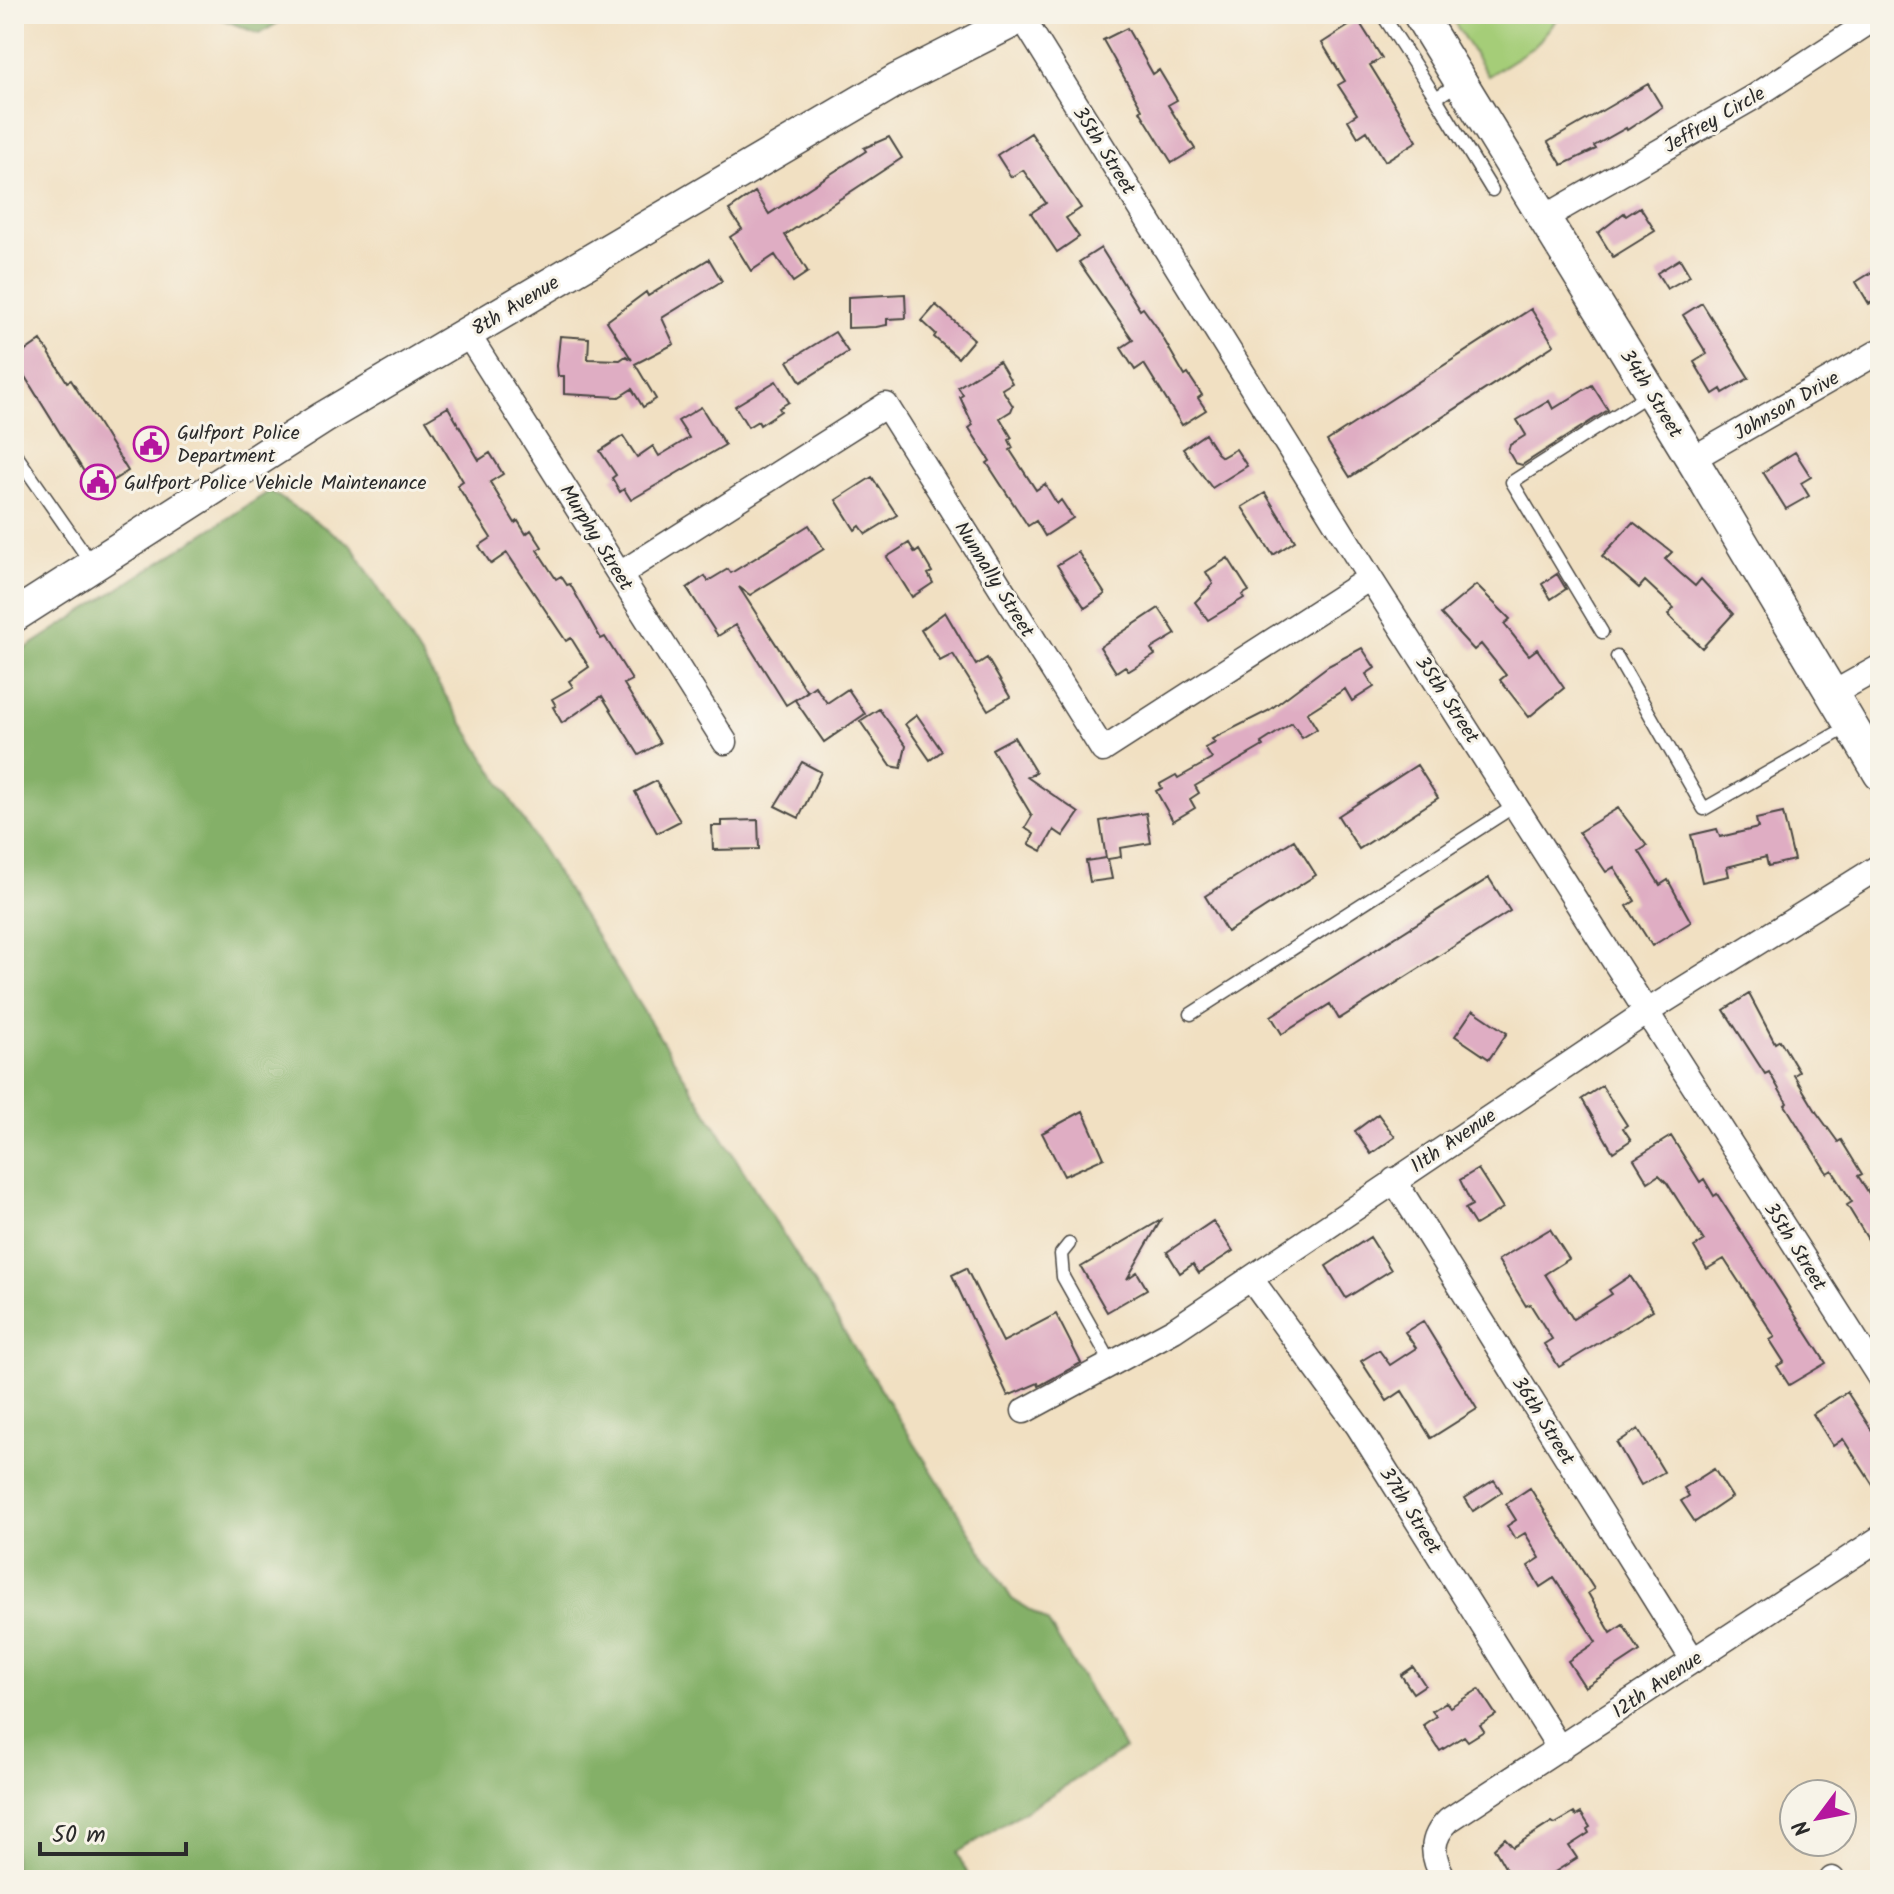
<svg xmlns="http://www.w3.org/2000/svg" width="1894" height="1894" viewBox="0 0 1894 1894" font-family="Kalam,sans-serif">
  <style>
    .green { fill: #a5cd78; stroke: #687c52; stroke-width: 2 }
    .forest { fill: #84b068; stroke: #586e4a; stroke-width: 2 }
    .building { fill: #dfadc3 }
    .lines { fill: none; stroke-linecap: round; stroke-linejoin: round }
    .lane-casing { stroke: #494642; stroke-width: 15 }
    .street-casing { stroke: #494642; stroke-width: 27 }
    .secondary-casing { stroke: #494642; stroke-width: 35 }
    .lane { stroke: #fff; stroke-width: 12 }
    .street { stroke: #fff; stroke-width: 24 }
    .secondary { stroke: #fff; stroke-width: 32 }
    .labels { text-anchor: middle; stroke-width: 6; stroke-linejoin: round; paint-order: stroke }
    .street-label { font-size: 20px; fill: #2b2b2b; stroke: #f7f3e8 }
    .poi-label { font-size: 20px; fill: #2b2b2b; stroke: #f7f3e8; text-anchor: start }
  </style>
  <rect width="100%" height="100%" fill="#f7f3e8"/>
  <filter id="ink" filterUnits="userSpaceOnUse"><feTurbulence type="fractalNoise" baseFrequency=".0125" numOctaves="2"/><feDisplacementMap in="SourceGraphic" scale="16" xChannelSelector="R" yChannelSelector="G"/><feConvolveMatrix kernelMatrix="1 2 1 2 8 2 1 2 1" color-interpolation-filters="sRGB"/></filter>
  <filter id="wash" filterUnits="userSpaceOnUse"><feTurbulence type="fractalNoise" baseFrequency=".006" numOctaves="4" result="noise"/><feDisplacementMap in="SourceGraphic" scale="32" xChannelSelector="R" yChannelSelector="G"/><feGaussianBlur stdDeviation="1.8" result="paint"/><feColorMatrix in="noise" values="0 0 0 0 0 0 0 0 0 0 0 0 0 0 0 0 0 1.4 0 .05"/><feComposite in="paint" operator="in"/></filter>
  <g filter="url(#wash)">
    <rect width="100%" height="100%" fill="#f1e0c2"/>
    <path class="green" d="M1449 14H1561L1535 46 1488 76Z"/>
    <path class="forest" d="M209 14H293L259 34Z
      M270 491 351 545 1012 1599 1047 1621 1125 1749 957 1853 971 1880H14V656Z"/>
    <g id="blocks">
      <path class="building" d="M1358 20 1382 58 1370 65 1417 141 1385 161 1367 131 1358 137 1348 120 1357 114 1338 85 1345 81 1322 43Z
        M1127 28 1153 74 1159 70 1177 100 1168 105 1195 149 1172 163 1140 111 1142 109 1103 40Z
        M1648 84 1662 107 1627 130 1626 128 1594 146 1596 149 1562 165 1548 142Z
        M1031 133 1081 208 1066 218 1079 237 1057 252 1031 213 1046 203 1023 170 1011 177 997 155Z
        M889 137 902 158 785 235 808 272 793 282 775 255 751 271 730 237 742 229 729 210 755 192 769 214 866 151 864 148Z
        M1640 207 1655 231 1613 257 1598 233 1624 213 1626 216Z
        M1101 248 1140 310 1143 308 1156 326 1185 376 1188 374 1202 395 1198 398 1206 410 1182 425 1144 364 1135 370 1121 348 1133 340 1079 262Z
        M709 259 722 281 662 318 674 344 635 364 656 399 643 407 632 389 619 397 564 394V376H558L557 366 560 336 589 338 588 359 620 360 626 356 632 360 607 321 646 292 648 296Z
        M1680 259 1690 276 1667 289 1657 273Z
        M1880 267V298L1869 304 1856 282Z
        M905 294 906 318 887 319V325L876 327 848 328V297Z
        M1702 303 1749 378 1723 393 1721 389 1713 394 1694 362 1707 354 1683 315Z
        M936 305 974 339 958 358 934 337 936 334 922 321Z
        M1531 309 1554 345 1350 477 1327 441Z
        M835 332 848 352 801 382 788 361Z
        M41 340 67 382 71 380 128 471 96 491 14 359Z
        M999 361 1012 383 1002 389 1013 406 1011 411 1000 418 1012 438 1009 440 1013 448 1010 450 1036 490 1045 484 1057 504 1061 500 1073 518 1045 536 1036 521 1028 526 987 463 990 461 969 428 973 425 960 397 963 395 958 387Z
        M776 381 789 402 779 408 781 411 760 425 758 421 748 427 735 406Z
        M1592 385 1608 410 1522 465 1515 463 1508 451 1510 445 1526 435 1517 420 1549 401 1553 409Z
        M448 407 479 460 490 453 503 474 490 482 515 523 518 521 526 534 531 530 542 547 537 550 556 579 561 576 567 585 570 584 601 639 605 637 632 680 624 684 660 743 639 755 602 696 562 723 553 707 556 706 552 699 573 687 569 681 589 667 571 638 566 641 507 553 491 564 479 546 491 538 457 485 463 481 426 420Z
        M701 407 725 445 631 500 624 489 620 492 612 478 616 475 600 451 623 436 637 457 653 446 659 456 689 438 678 421Z
        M1205 434 1217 453 1222 457 1236 449 1247 466 1212 488 1183 449Z
        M1795 452 1811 477 1801 483 1809 496 1786 509 1763 472Z
        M872 477 897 515 866 534 860 526 855 530 836 500Z
        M1265 493 1295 541 1273 555 1242 507Z
        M1633 522 1672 552 1665 559 1680 573 1695 586 1701 579 1733 614 1702 648 1668 615 1674 608 1660 595 1645 581 1639 588 1602 556Z
        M809 525 824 549 750 595 739 587 807 692 786 705 736 625 718 636 687 588 705 576 708 581 728 569 731 573Z
        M909 543 915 553 919 550 932 572 928 574 933 583 912 597 887 557Z
        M1078 552 1105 594 1085 608 1057 565Z
        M1228 558 1249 591 1242 595 1244 598 1208 620 1195 602 1213 584 1206 572Z
        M1557 574 1566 589 1551 599 1542 584Z
        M1476 585 1510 619 1504 624 1529 655 1537 649 1564 688 1529 717 1500 680 1506 675 1481 644 1474 650 1441 614Z
        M1159 608 1176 634 1151 649 1155 655 1129 671 1125 666 1116 672 1100 647Z
        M945 612 976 665 987 658 1010 697 988 710 953 654 940 661 921 630Z
        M1362 648 1375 668 1366 674 1374 687 1352 701 1345 689 1307 713 1317 729 1302 738 1292 723 1261 743 1263 746 1195 786 1199 793 1190 799 1195 808 1173 821 1156 791 1162 788 1160 784 1176 775 1178 778 1212 759 1205 748 1215 743 1212 739 1268 711 1328 666Z
        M815 686 827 703 848 689 865 714 824 742 795 700Z
        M879 709 906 746 901 768 891 766 860 721Z
        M917 715 942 751 930 760 905 724Z
        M1014 737 1036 773 1027 777 1079 813 1063 836 1054 830 1042 851 1029 844 1034 834 1025 828 1032 816 992 749Z
        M802 762 821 772 799 818 775 806Z
        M1417 765 1438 798 1359 849 1338 816Z
        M656 781 680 821 657 833 635 792Z
        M1618 808 1647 846 1639 851 1660 885 1668 880 1691 922 1652 946 1627 906 1635 901 1614 867 1606 872 1579 832Z
        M1146 813 1151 843 1120 848 1121 857 1108 859 1112 879 1090 882 1086 861 1106 858 1100 821Z
        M1783 813 1794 860 1768 866 1766 857 1727 867 1729 876 1702 882 1691 835 1717 829 1720 837 1758 828 1756 819Z
        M758 820 759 849 713 850 712 826H722V821Z
        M1294 840 1316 875 1227 932 1205 896Z
        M1489 878 1510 911 1339 1019 1330 1004 1282 1034 1271 1016Z
        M1749 994 1775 1043 1780 1040 1799 1072 1794 1075 1817 1113 1838 1142 1841 1140 1862 1174 1858 1176 1880 1211V1259L1847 1205 1852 1202 1832 1170 1827 1173 1785 1105 1787 1103 1769 1072 1765 1074 1724 1010Z
        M1473 1010 1507 1033 1489 1059 1455 1036Z
        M1602 1086 1627 1125 1623 1128 1631 1140 1613 1152 1582 1099Z
        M1083 1111 1104 1158 1064 1176 1042 1133Z
        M1378 1114 1395 1137 1371 1154 1355 1131Z
        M1671 1136 1700 1182 1704 1179 1714 1196 1717 1194 1826 1363 1789 1385 1777 1366 1784 1362 1770 1340 1775 1337 1724 1259 1707 1269 1694 1247 1704 1241 1667 1183 1659 1175 1648 1182 1634 1159Z
        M1478 1169 1503 1208 1475 1225 1465 1209 1472 1205 1460 1180Z
        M1161 1220 1127 1279 1137 1272 1147 1289 1107 1312 1081 1267Z
        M1213 1221 1233 1251 1199 1273 1193 1264 1180 1273 1167 1252Z
        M1550 1229 1569 1259 1545 1274 1573 1319 1612 1294 1609 1290 1630 1276 1653 1310 1559 1367 1544 1344 1552 1339 1530 1304 1526 1306 1498 1260Z
        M1370 1237 1391 1270 1346 1298 1326 1266Z
        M966 1268 1003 1342 1056 1314 1081 1363 1039 1386 1038 1383 1008 1396 952 1275Z
        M1423 1321 1477 1409 1431 1438 1402 1391 1387 1401 1361 1361 1379 1350 1390 1365 1416 1348 1405 1332Z
        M1847 1392 1880 1443V1496L1843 1439 1833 1446 1813 1414Z
        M1638 1429 1664 1472 1641 1485 1617 1443Z
        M1714 1469 1732 1497 1695 1522 1681 1501 1689 1496 1684 1488Z
        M1494 1480 1502 1492 1473 1511 1465 1498Z
        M1530 1488 1594 1589 1588 1593 1611 1633 1623 1625 1640 1651 1585 1687 1568 1661 1596 1642 1554 1578 1540 1587 1528 1566 1540 1558 1525 1533 1515 1539 1507 1526 1516 1520 1506 1504Z
        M1413 1667 1425 1685 1413 1693 1401 1675Z
        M1479 1689 1496 1715 1480 1725 1484 1731 1468 1741 1464 1736 1440 1751 1423 1725 1436 1716 1432 1711 1446 1702 1450 1707Z
        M1574 1813 1576 1816 1581 1813 1590 1827 1587 1829 1589 1833 1569 1846 1577 1858 1542 1880H1512L1494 1848 1505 1838 1513 1847 1552 1822 1555 1824Z"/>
    </g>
  </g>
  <g filter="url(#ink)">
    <use href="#blocks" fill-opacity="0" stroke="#494642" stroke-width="2"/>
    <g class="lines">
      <g class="lane-casing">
        <path id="lane" d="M1382 14 1436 98
          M1460 82 1436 98 1492 190
          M14 452 92 564
          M1602 632 1512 482 1649 394
          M1617 657 1704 809 1851 725
          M1191 1014 1516 805
          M1069 1244 1061 1254 1063 1277 1113 1366"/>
      </g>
      <g class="street-casing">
        <path id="street" d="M1022 17 1370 578 1880 1378
          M1544 218 1754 97 1880 15
          M467 333 725 742
          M1692 459 1880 351
          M620 574 886 405 1103 750 1370 578
          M1832 694 1880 667
          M1394 1180 1693 1660
          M1251 1279 1358 1426 1560 1749
          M1024 1411 1174 1330 1648 1011 1880 866
          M1832 1879 1833 1880
          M1445 1880C1431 1857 1429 1839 1449 1820L1880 1538"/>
      </g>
      <g class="secondary-casing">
        <path id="secondary" d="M1419 14 1692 459 1880 774
          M14 616 323 418 897 80 1027 14"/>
      </g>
      <use href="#lane" class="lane"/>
      <use href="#street" class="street"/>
      <use href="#secondary" class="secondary"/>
    </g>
  </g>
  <defs>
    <g id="civic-ring" transform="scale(1.8)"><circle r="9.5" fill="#f7f3e8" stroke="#b5179e" stroke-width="1.5"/><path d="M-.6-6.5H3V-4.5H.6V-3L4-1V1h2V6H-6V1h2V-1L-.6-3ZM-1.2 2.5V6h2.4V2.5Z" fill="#b5179e"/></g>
  </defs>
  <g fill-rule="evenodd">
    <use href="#civic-ring" x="151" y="444"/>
    <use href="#civic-ring" x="98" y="482"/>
  </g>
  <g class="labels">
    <g class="street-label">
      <text transform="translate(1714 119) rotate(-30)" y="7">Jeffrey Circle</text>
      <text transform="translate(1105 150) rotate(58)" y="7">35th Street</text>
      <text transform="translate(515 305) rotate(-31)" y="7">8th Avenue</text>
      <text transform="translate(1652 393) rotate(58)" y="7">34th Street</text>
      <text transform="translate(1786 405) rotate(-30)" y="7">Johnson Drive</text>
      <text transform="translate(597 537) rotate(58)" y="7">Murphy Street</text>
      <text transform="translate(995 579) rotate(58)" y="7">Nunnally Street</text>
      <text transform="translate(1448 699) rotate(57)" y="7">35th Street</text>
      <text transform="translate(1453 1140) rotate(-34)" y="7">11th Avenue</text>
      <text transform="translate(1796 1246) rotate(58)" y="7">35th Street</text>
      <text transform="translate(1544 1420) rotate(58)" y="7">36th Street</text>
      <text transform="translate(1411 1510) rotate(58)" y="7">37th Street</text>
      <text transform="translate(1657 1684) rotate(-34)" y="7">12th Avenue</text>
    </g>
    <g class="poi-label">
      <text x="177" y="439">Gulfport Police<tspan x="177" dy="23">Department</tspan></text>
      <text x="124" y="489">Gulfport Police Vehicle Maintenance</text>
    </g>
  </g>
  <rect width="1894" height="1894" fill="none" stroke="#f7f3e8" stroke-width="48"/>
  <g transform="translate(1818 1818) rotate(238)"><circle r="38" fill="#f7f3e8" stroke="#a5a39c" stroke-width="2"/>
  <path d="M0-6L14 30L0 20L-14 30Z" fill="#b5179e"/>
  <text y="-12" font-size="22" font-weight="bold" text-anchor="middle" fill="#2b2b2b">N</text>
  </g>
  <path d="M40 1842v12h146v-12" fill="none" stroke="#2b2b2b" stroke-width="4"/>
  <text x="52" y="1842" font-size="24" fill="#2b2b2b" stroke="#f7f3e8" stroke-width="6" paint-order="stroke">50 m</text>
</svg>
